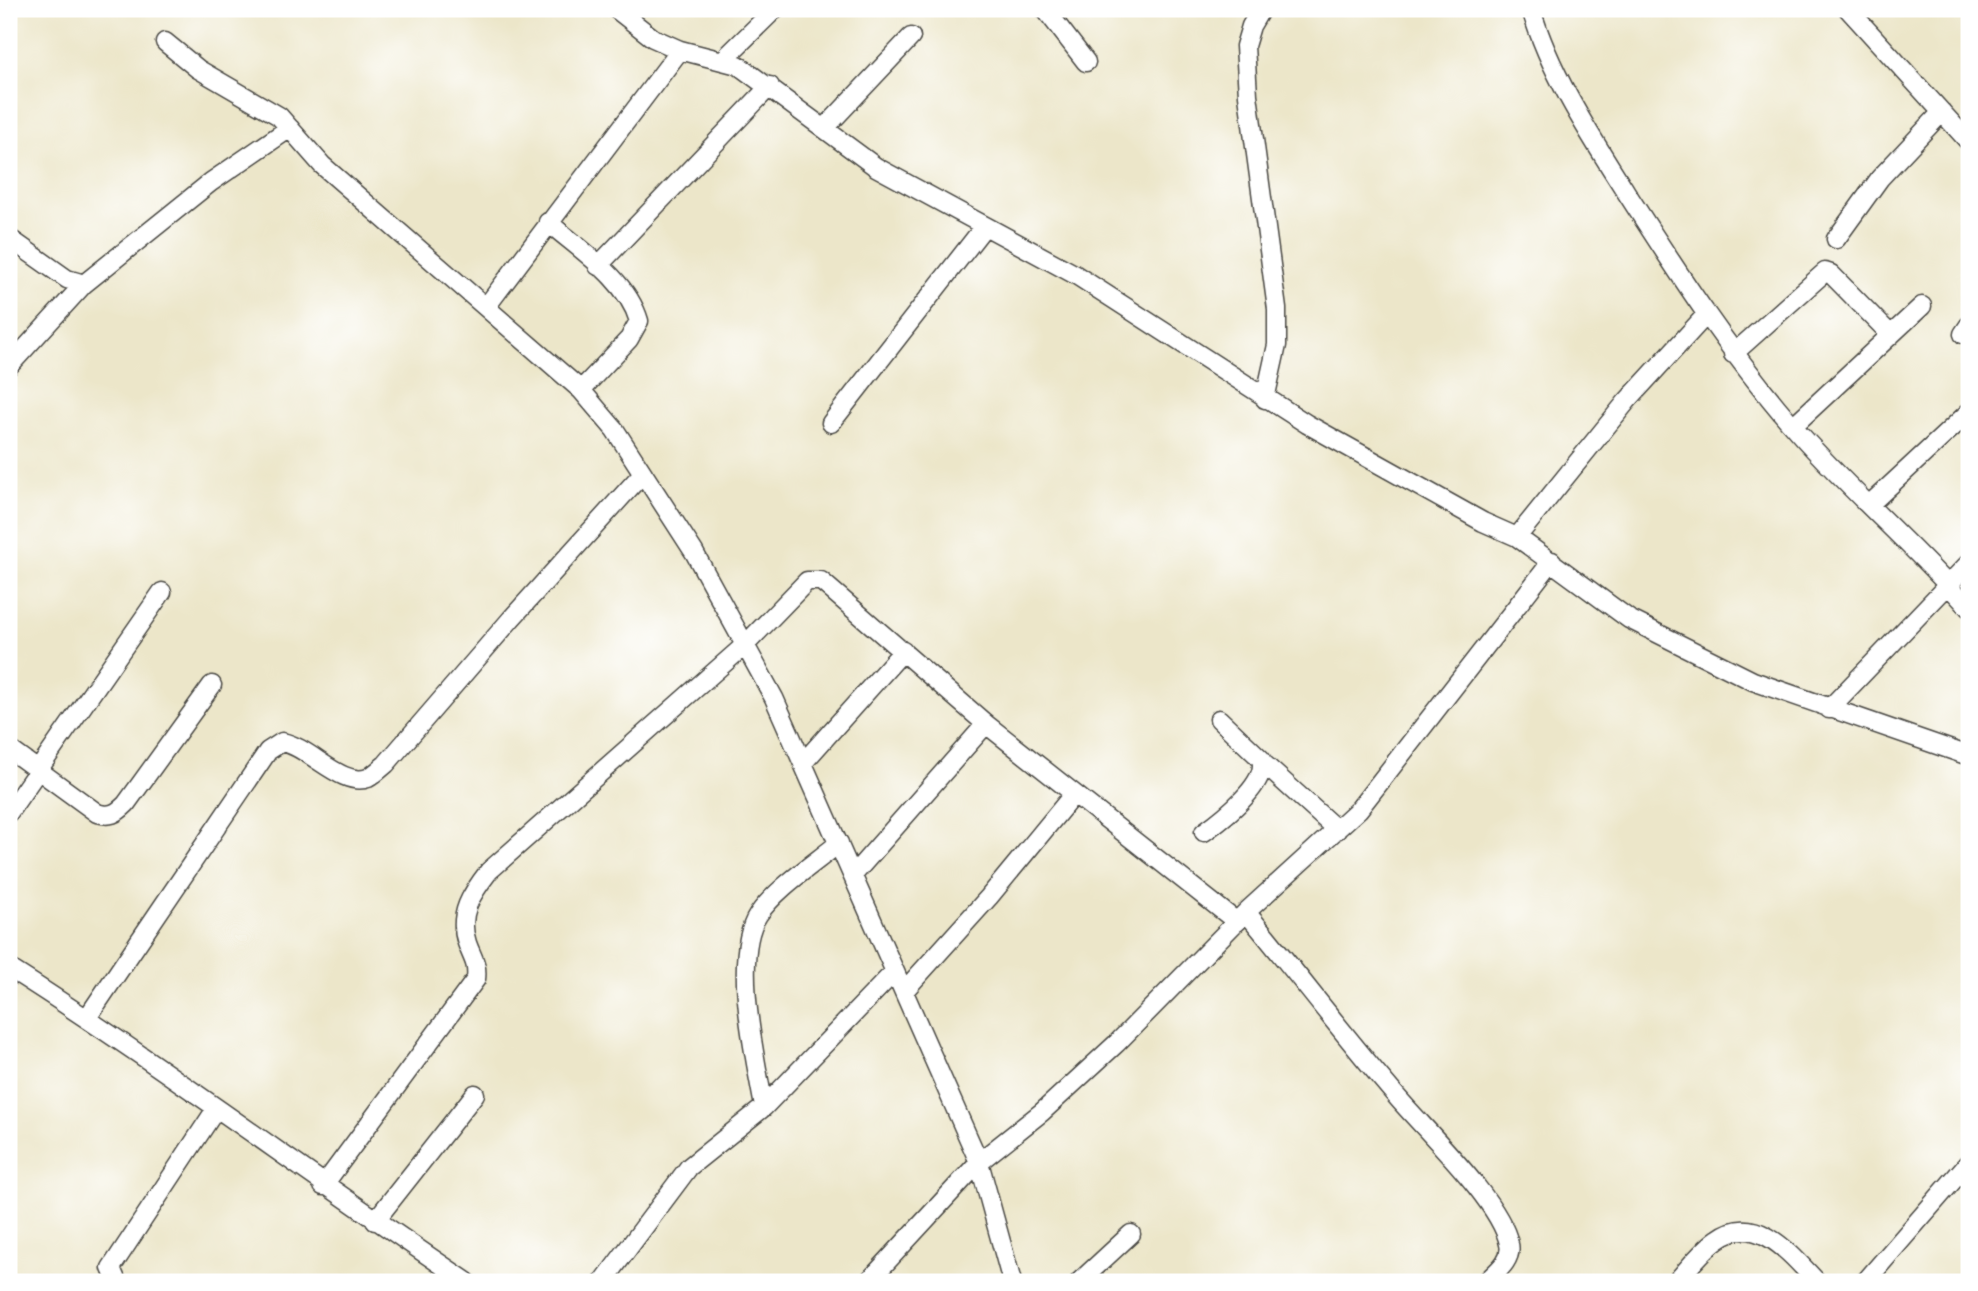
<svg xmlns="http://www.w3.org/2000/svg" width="1978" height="1291" viewBox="0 0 1978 1291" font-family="Dekko,sans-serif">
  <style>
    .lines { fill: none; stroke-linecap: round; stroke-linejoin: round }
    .minor-casing { stroke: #484743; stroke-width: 21 }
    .minor { stroke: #fff; stroke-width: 18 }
  </style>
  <rect width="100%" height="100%" fill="#fff"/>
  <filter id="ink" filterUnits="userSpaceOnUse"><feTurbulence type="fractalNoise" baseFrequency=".0143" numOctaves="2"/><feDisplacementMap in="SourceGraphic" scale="14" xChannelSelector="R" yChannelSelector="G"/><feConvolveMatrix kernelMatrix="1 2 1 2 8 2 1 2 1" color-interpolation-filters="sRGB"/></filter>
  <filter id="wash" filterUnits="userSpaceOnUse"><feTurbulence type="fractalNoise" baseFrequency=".00686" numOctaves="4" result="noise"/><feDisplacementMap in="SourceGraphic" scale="28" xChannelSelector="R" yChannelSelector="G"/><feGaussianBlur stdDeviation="1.57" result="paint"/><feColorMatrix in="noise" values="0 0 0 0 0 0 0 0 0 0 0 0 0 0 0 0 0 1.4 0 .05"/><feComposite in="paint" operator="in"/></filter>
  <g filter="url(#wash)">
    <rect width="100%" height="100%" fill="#ece6c9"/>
  </g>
  <g filter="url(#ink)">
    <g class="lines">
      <g class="minor-casing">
        <path id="minor" d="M616 9 653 38 680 50 738 65 876 167 1076 275 1307 424 1483 522 1517 537 1629 619 1753 681 1969 756
          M1045 9 1086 62
          M1261 9 1251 26 1245 46 1248 95 1277 309V345L1265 399
          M1531 9C1550 74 1590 135 1626 192 1678 273 1729 352 1792 425 1847 489 1913 544 1969 608
          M1848 9 1969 142
          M165 42 198 69 279 116 322 165 581 390 615 430 694 552 774 698 979 1162 1012 1282
          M723 60 775 9
          M825 128 911 37
          M548 222C580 250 627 279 639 321L629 339 581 390
          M9 238 67 279 84 284 211 182 290 128
          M1836 239 1880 178 1942 112
          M598 266 770 86
          M486 307 680 50
          M1963 334 1969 325
          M1733 354 1825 272 1831 274 1891 335
          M9 366 84 284
          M831 423 984 227
          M1793 426 1922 306
          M1869 505 1969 412
          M1517 537 1627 401 1705 316
          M1829 709 1969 563
          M9 749 97 813C110 817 116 814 126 804L212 685
          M803 763 903 651
          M1263 763 1337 830
          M9 812 162 592
          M1204 832C1222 819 1269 783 1261 759L1219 719
          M853 875 986 724
          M1246 912C1297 973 1345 1037 1397 1097 1426 1131 1501 1202 1509 1244 1513 1260 1496 1272 1486 1282
          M9 968C165 1067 313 1179 467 1282
          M905 990 989 897 1073 795
          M87 1018 268 751 282 742C310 747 342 788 368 778 374 775 381 768 386 764L511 619 643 473
          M764 1107C756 1061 731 956 758 915 775 889 815 863 839 843
          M323 1186 476 979C478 963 472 958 467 943 457 914 472 893 489 871L746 644 807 581H821L986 724 1237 922
          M375 1221 475 1094
          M117 1282 111 1268 216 1109
          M603 1282 689 1167 764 1107 894 972
          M868 1282 979 1162 1042 1112 1117 1043 1246 912 1359 809 1552 561
          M1079 1282 1131 1234
          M1676 1282C1689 1268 1702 1250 1718 1239 1757 1210 1793 1257 1817 1282
          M1865 1282 1969 1162"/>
      </g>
      <use href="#minor" class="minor"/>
    </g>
  </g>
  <rect width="1978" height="1291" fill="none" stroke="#fff" stroke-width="35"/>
</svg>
